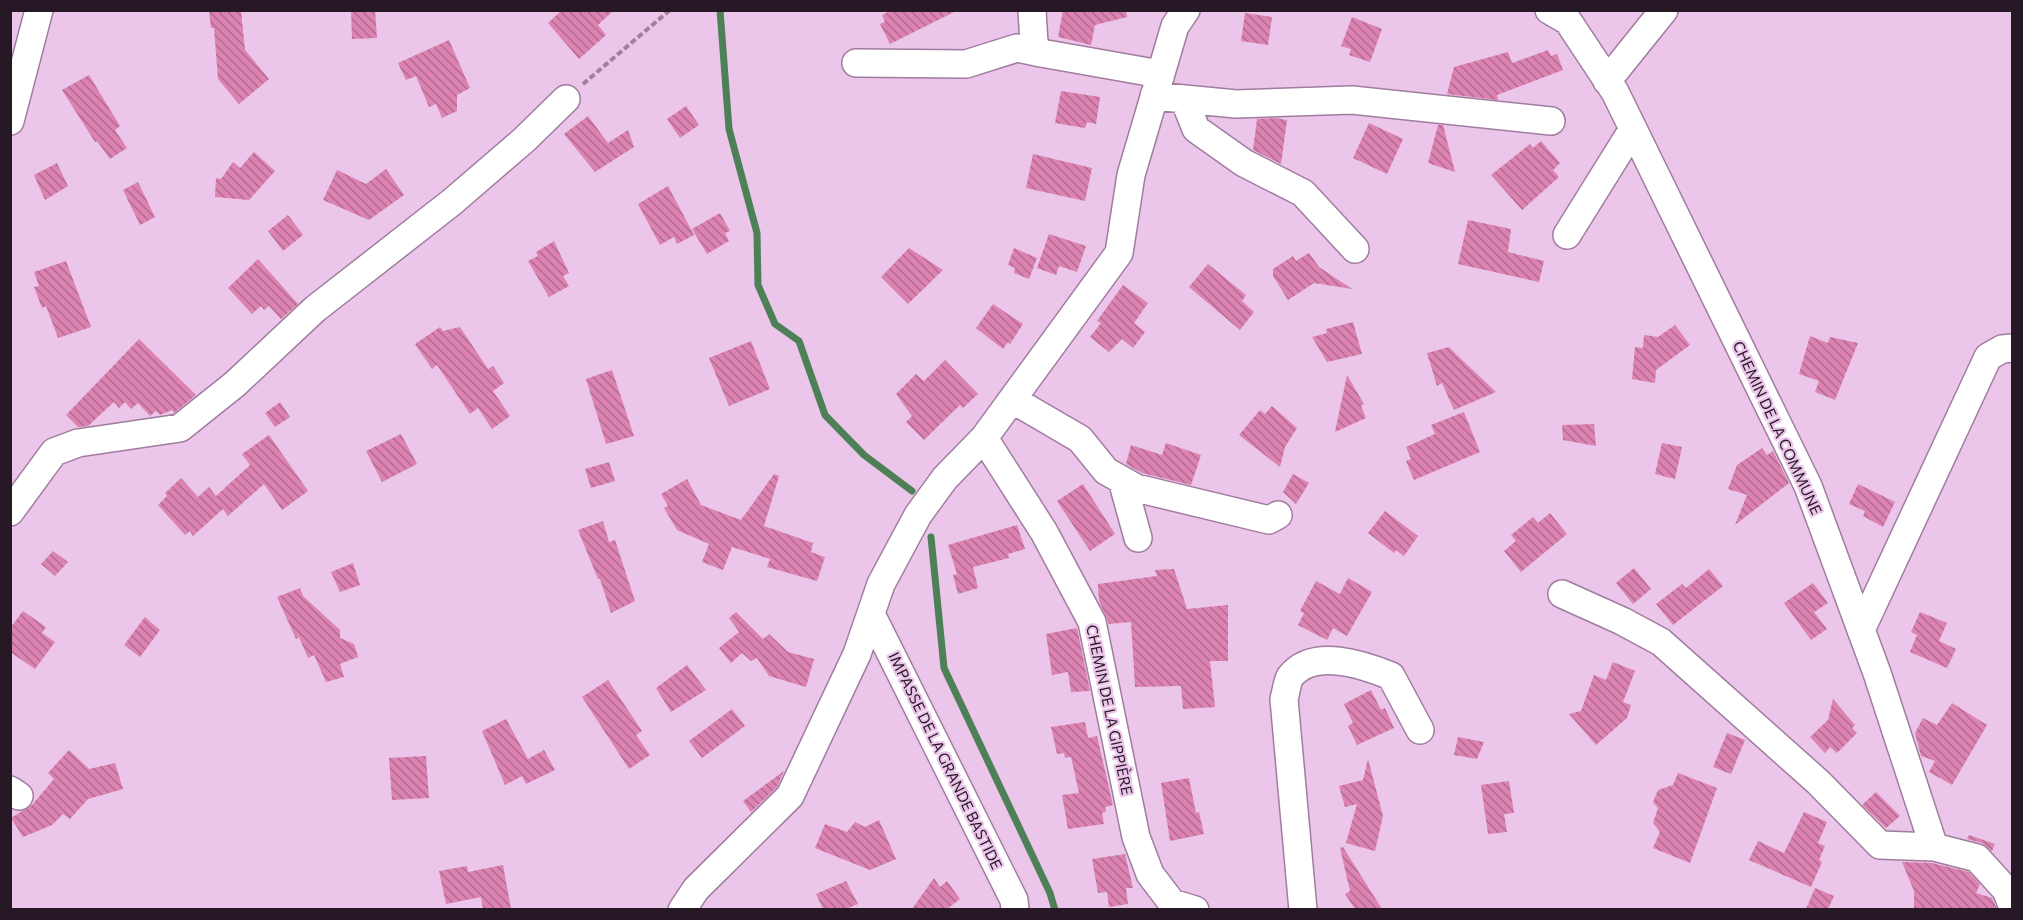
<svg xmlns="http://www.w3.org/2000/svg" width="2023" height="920" viewBox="0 0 2023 920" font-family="Commissioner,sans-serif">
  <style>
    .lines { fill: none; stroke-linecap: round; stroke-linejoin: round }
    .stream { stroke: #4d8056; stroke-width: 7 }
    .building { fill: url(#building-back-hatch) }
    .minor-casing { stroke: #a07d9f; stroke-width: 30 }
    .path { stroke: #9e829d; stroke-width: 4; stroke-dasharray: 6 3; stroke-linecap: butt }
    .minor { stroke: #fff; stroke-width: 27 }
    .labels { text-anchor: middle; stroke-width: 4.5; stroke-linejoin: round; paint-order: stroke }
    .street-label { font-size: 15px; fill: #261825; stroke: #ebc5ea }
  </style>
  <defs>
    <pattern id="building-back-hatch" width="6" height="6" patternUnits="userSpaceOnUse" patternTransform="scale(1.5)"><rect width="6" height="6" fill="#dd83b2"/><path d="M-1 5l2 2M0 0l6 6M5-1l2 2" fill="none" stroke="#b36a91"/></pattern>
  </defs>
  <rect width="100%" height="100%" fill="#ebc5ea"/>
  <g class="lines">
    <path class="stream" d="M720 10 729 129 757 233 758 285 775 324 799 341 825 415 864 455 912 491
      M931 537 944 668 1050 893 1055 910"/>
  </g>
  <path class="building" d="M209 10H241L245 50 269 79 239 104 218 79 214 28H211Z
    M351 10H375L377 38 352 39Z
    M562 10H614L598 25 606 35 579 59 548 23Z
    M892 10H958L890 44 880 24 885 22 882 15Z
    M1063 10H1126L1127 17 1095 25 1091 45 1058 37Z
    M1245 13 1272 17 1268 45 1241 41Z
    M1352 17 1382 29 1370 62 1349 55 1351 49 1341 46Z
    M449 40 470 88 457 95V111L442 118 436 104 429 107 416 76 406 80 398 63Z
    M1548 50 1551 56 1557 54 1563 70 1497 95 1498 100 1447 94 1454 67 1508 52 1512 63Z
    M89 75 120 126 115 130 127 148 110 159 97 141 95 142 62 90Z
    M1061 91 1100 97 1096 124 1087 122 1085 128 1055 123Z
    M686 106 699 125 680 138 667 119Z
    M588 116 608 143 628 130 634 147 595 172 564 134Z
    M1275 118 1287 120 1281 164 1253 150 1257 119Z
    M1369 123 1403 139 1387 174 1353 158Z
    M1438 125H1443L1455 172 1428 163Z
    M1541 141 1560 163 1553 170 1559 177 1522 210 1491 175 1530 144 1533 148Z
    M254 152 275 171 249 200 215 197 216 178 221 179 233 162 240 168Z
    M1033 154 1092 168 1085 201 1026 188Z
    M57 163 68 186 45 200 34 175Z
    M386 169 404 195 369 220 323 200 337 170 366 184Z
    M138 182 155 217 140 225 123 190Z
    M668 186 694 235 677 244 674 237 660 245 638 204Z
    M720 213 730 231 725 233 729 241 707 254 692 229Z
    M288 215 303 235 283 251 268 231Z
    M1468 220 1511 229 1508 252 1544 261 1539 282 1458 264Z
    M1049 234 1086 246 1077 272 1059 266 1056 275 1037 268Z
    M554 241 569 273 563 276 569 286 549 297 528 261 538 256 536 252Z
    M909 248 943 270 908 304 881 277Z
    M1014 248 1037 258 1029 279 1014 273 1015 268 1008 265Z
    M1309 253 1319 267 1352 289 1314 283 1288 300 1273 276V269L1293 256 1296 261Z
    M258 259 298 304 281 319 269 306 264 310 261 306 252 314 228 288Z
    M66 261 91 327 58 338 46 306 42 308 34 287 39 286 34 272Z
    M1208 264 1246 295 1242 301 1254 312 1240 330 1189 287Z
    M1123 285 1148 303 1134 323 1145 332 1133 348 1122 339 1109 352 1090 337 1101 323 1097 321Z
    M993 304 1023 324 1010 344 1008 342 1003 349 976 328Z
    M1353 322 1362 354 1327 362 1312 337 1327 333 1326 329Z
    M1675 325 1690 345 1656 370 1655 383 1632 379 1635 347 1643 348 1644 335 1658 337Z
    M440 327 443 331 460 327 488 369 493 366 504 383 493 391 510 416 492 429 478 408 470 414 437 365 432 369 415 344Z
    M1810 336 1828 343 1830 337 1858 343 1835 400 1815 392 1819 381 1799 374Z
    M139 339 196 395 174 413 172 410 160 415 156 411 150 416 138 403 131 409 125 402 119 408 114 402 88 426 78 427 66 415Z
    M751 341 770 389 729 406 709 358Z
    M1449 347 1460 358 1496 392 1454 410 1442 383 1437 386 1427 353Z
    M945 360 978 394 963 408 960 405 924 440 906 422 912 416 896 394 916 374 924 381Z
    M612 370 634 436 606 444 586 379Z
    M1347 375 1364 404 1361 406 1366 418 1335 432Z
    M280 402 290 417 275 427 265 413Z
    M1272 406 1297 428 1285 447 1280 467 1239 435 1260 410 1265 414Z
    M1464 412 1480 452 1414 480 1406 461 1411 459 1406 447 1435 434 1431 425Z
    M1594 424 1596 446 1563 440 1562 425Z
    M401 434 417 464 382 482 366 451Z
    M269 435 308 491 282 510 264 484 228 516 223 509 193 536 190 531 185 535 158 505 167 496 165 493 181 478 198 497 209 487 216 496 250 465 242 454Z
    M1166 443 1201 455 1191 485 1142 473 1126 464 1131 445 1162 455Z
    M1662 443 1682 447 1675 479 1655 474Z
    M1762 448 1767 455 1773 451 1789 483 1735 525 1747 495 1728 489 1737 465Z
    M609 462 615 481 591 488 585 469Z
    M774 474 779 476 764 526 813 543 811 552 825 557 817 581 767 567 770 559 732 547 723 570 702 562 709 544 677 530 664 508 668 506 661 494 687 479 701 505 741 520Z
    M1293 474 1309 483 1296 504 1283 492Z
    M1083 484 1115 534 1090 551 1057 501Z
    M1858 484 1895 502 1883 527 1863 516 1865 511 1849 504Z
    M1385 511 1418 536 1404 556 1396 550 1394 553 1368 533Z
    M1550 513 1567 534 1521 572 1504 551 1516 541 1511 535 1533 517 1538 523Z
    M603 521 609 542 615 540 635 601 611 613 600 579H598L578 530Z
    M1017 525 1025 549 1008 554 1009 558 973 567 978 588 958 594 953 575 957 574 948 545Z
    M53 551 68 562 55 576 41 564Z
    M353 563 360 585 340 592 331 572Z
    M1634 568 1651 589 1633 604 1616 583Z
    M1174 569 1187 609 1228 605V661H1210L1215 707 1183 709 1181 686 1135 687 1131 622 1109 624 1099 601 1098 584 1157 576 1155 570Z
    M1709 569 1723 586 1673 625 1656 604 1682 584 1686 588Z
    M1348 578 1372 592 1347 636 1333 628 1327 640 1298 625 1304 613 1300 611 1316 581 1340 594Z
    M1813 583 1828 603 1814 612 1827 629 1811 640 1784 603Z
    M300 588 303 596 340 630V638L354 644 358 657 340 664 344 677 326 682 314 655 308 658 299 637 296 639 277 597Z
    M23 611 46 627 42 633 55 642 35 669 10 652V628Z
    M736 612 763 639 769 634 788 652 814 659 806 687 769 676 757 658 751 661 742 653 731 663 719 648 739 632 729 618Z
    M1920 612 1947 623 1939 641 1956 649 1947 668 1910 652 1917 635 1911 632Z
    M145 617 160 630 140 657 124 645Z
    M1077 628 1090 691 1071 692 1068 672 1052 675 1046 634Z
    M1613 662 1635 671 1623 702 1631 705 1627 718 1596 745 1569 714 1581 711 1594 675 1606 680Z
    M687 665 706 690 671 712 656 688Z
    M608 680 642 731 636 735 650 755 629 769 582 697Z
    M1371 690 1381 710 1385 708 1394 728 1357 745 1348 726 1353 723 1344 704Z
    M1833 699 1855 725 1852 728 1857 733 1837 753 1830 747 1825 753 1810 737 1828 720Z
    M1952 703 1987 725 1952 785 1929 772 1935 761 1921 756 1915 733 1923 718 1937 725Z
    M732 709 745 726 702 758 689 741Z
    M506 719 528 759 544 750 555 770 526 784 522 776 505 785 482 731Z
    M1085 722 1088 738 1097 736 1113 805 1105 807 1106 812 1102 813 1104 824 1068 829 1062 795 1079 793 1071 757 1065 758 1064 753 1057 754 1051 727Z
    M1727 733 1745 740 1731 774 1713 767Z
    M1458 737 1484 742 1477 759 1454 755Z
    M69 750 89 769 115 763 123 789 88 799 70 819 63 814 52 825 23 837 11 818 32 805 54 779 48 773Z
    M426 756 429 798 392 800 389 758Z
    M1368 759 1383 816 1375 851 1346 843 1357 804 1345 807 1339 786 1363 780Z
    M784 771 777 787 751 812 743 801Z
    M1678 773 1717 788 1690 863 1653 848 1660 832 1653 823 1658 808 1653 802 1658 790 1673 785Z
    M1189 778 1196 813 1199 812 1204 834 1170 841 1161 783Z
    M1509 781 1514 813 1504 814 1507 832 1488 834 1481 785Z
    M1876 792 1900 816 1886 828 1862 805Z
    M1804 812 1827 822 1818 843 1825 846 1819 860 1822 862 1811 887 1749 860 1758 841 1784 853Z
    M879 820 896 859 870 870 815 848 825 824 847 832 855 822 865 827Z
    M1969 835 1995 844 1992 851 1982 843 1967 839Z
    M1343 847 1382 909H1355L1345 894 1350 891 1340 848Z
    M1125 854 1133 888H1126L1128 904 1109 907 1107 892 1098 893 1092 859Z
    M1902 862 1932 863 1969 872 1980 884 1976 893 1992 898 1997 909 1914 908V891Z
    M503 865 511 909H483L481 897 446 904 439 871 467 866 468 872Z
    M934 878 940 887 947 881 960 899 947 909H912Z
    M846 881 858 904 846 909H823L816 894Z
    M1815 888 1834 896 1828 909H1806Z"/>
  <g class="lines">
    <g class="minor-casing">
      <path id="minor" d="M1032 10 1034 44 1041 53 1160 74
        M1549 10 1568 21 1615 92 1808 486 1877 673 1934 847 1977 858 2006 890 2012 905
        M856 63 966 64 1017 48 1041 53
        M1607 81 1664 10
        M1154 96 1236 104 1352 100 1551 121
        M1184 99 1196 129 1244 163 1303 193 1355 249
        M10 121 39 10
        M1567 235 1633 129
        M1013 400 1080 439 1106 471 1136 488 1269 520 1278 515
        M984 438 1044 532 1092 622 1136 837 1150 874 1172 903 1195 910
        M1122 480 1138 538
        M10 512 54 452 78 443 180 428 235 384 315 309 452 202 524 140 566 99
        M1562 594 1622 621 1661 642 1818 782 1880 845 1934 847
        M871 614 1014 900 1015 910
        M1861 630 1988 357 2002 349 2012 348
        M10 790 19 796
        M682 910 696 889 790 796 857 654 881 584 918 515 945 478 984 438 1119 253 1131 175 1175 26 1186 10
        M1303 910 1284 699C1286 693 1287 682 1290 677 1313 647 1364 665 1391 676L1420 730"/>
    </g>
    <path class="path" d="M583 84 670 10"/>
    <use href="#minor" class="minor"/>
  </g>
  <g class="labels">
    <g class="street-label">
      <text transform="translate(1777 428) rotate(65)" y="5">CHEMIN DE LA COMMUNE</text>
      <text transform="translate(1109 710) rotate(78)" y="5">CHEMIN DE LA GIPPIÈRE</text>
      <text transform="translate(945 761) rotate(64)" y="5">IMPASSE DE LA GRANDE BASTIDE</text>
    </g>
  </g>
  <rect width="2023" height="920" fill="none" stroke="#261825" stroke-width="24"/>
</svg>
